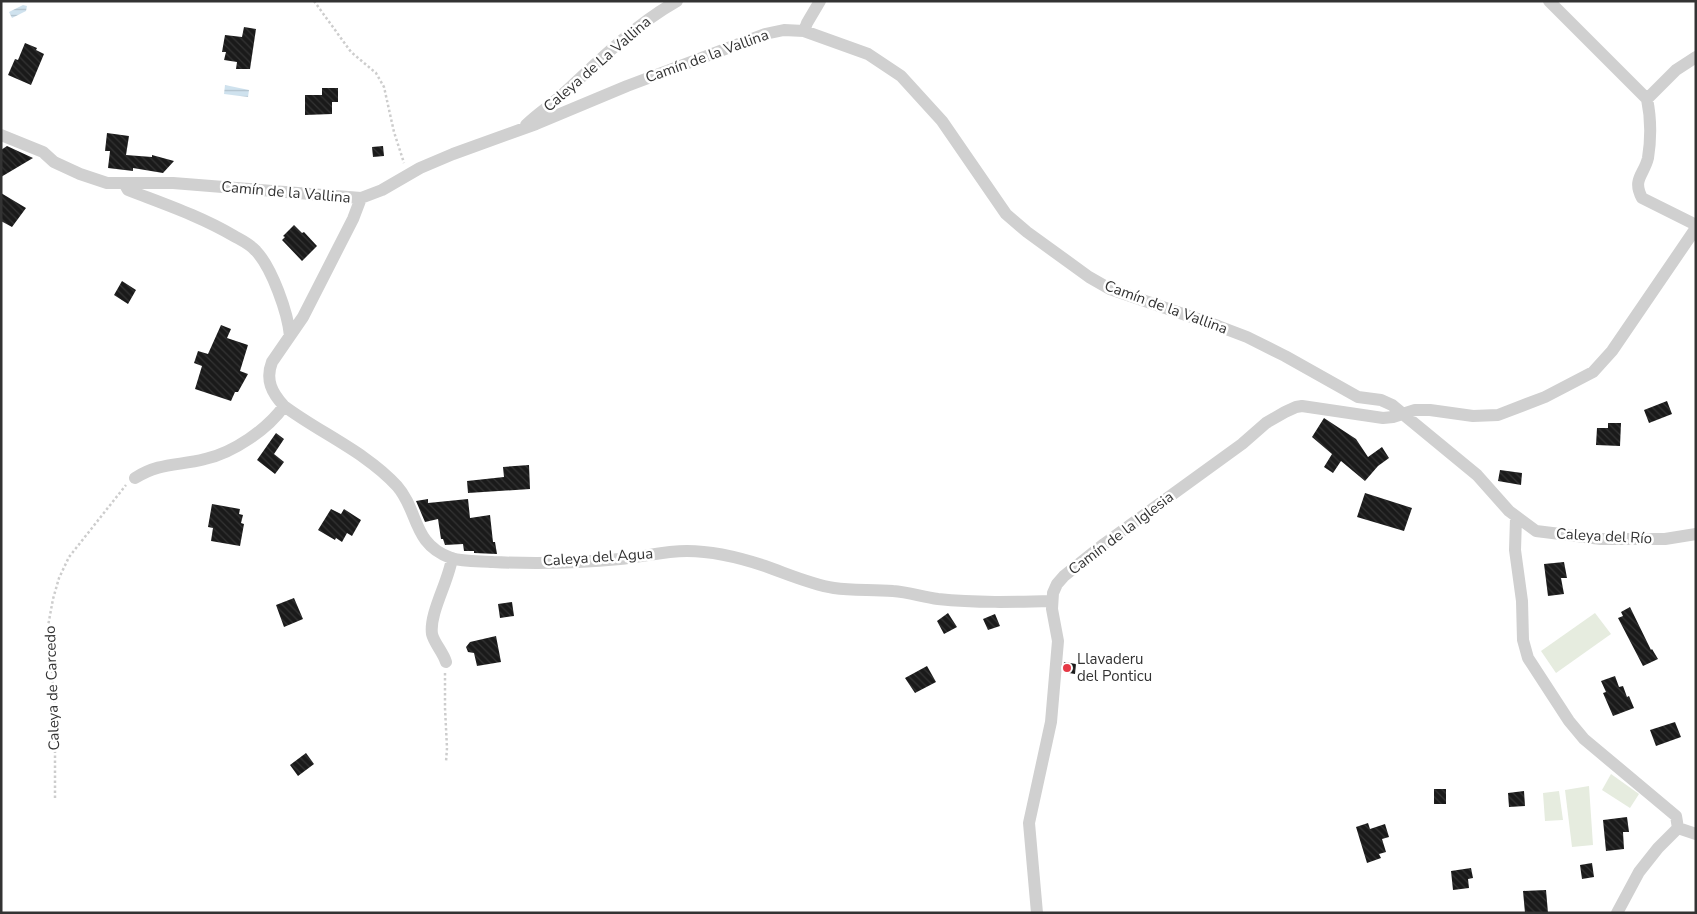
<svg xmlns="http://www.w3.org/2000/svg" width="1697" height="914" viewBox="0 0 1697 914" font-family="'Nunito Sans',sans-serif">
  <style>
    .green { fill: #e6ecdf }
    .water { fill: url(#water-rules) }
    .building { fill: url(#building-back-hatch) }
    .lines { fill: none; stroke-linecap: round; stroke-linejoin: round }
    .path { stroke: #cdcdcd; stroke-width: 2.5; stroke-dasharray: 2.5 2.5; stroke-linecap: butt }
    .street { stroke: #d0d0d0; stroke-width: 12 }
    .poi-dot { fill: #e63946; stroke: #fff; stroke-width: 2 }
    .labels { text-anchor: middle; stroke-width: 5; stroke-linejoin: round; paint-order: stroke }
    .street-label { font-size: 15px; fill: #333; stroke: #fff }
    .poi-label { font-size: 15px; fill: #333; stroke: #fff; text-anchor: start }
  </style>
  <defs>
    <pattern id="water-rules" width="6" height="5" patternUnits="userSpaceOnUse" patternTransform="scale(1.25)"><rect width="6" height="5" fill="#cfe2ee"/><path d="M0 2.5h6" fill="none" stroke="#b2c2cd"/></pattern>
    <pattern id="building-back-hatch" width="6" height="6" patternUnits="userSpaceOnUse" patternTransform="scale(1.25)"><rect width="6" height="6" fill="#1a1a1a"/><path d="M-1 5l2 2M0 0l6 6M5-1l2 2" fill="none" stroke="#333"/></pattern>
  </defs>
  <rect width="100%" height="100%" fill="#fff"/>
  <path class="green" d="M1595 613 1611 634 1556 673 1541 651Z
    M1611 774 1639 794 1630 808 1602 790Z
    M1589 786 1593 845 1572 847 1565 790Z
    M1559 791 1563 820 1545 821 1543 793Z"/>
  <path class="water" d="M23 5 27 6 26 11 12 18 9 12Z
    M225 85 249 90 248 97 224 94Z"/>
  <path class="building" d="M244 27 256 29 250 69H236L237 62 224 60 226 52H222L225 35 242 37Z
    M25 43 37 48 36 50 44 54 31 85 8 75 15 59 18 60Z
    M322 88H338V102H332V114L305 115V95H322Z
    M107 133 129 136 126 155 152 157V155L174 161 163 173 133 168V171L108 168 110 151H105Z
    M7 146 33 158 1 177V150Z
    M383 146 384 156 373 157 372 147Z
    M1 193 26 208 12 227 1 221Z
    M294 225 302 233 304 232 317 246 302 261 282 240 285 237 283 236Z
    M122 281 136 290 128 304 114 295Z
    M221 325 231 329 227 338 248 345 240 371 248 374 238 392H235L231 401 195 389 202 366 194 363 198 351 208 354Z
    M1667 401 1672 414 1649 423 1644 410Z
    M1324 418 1356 439 1368 457 1382 447 1389 458 1378 466 1365 481 1341 461 1333 473 1324 467 1332 454 1312 437Z
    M1608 423H1621L1620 446 1596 445 1597 428H1608Z
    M276 433 284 439 274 454 284 462 275 474 257 460Z
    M529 465 530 489 468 493 467 481 504 477 503 467Z
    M1500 470 1522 473 1521 485 1498 481Z
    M1365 493 1412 508 1404 531 1357 517Z
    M428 499V503L468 499 470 518 490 515 493 542H495L497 554 474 553V551H464L463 544 445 545 443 539H441L438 519 425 522 416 501Z
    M212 504 240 509 239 514 243 515 241 523 244 524 240 546 211 541 213 528 208 527Z
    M331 509 341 514 344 509 361 520 352 536 347 533 342 542 336 538 335 540 318 530Z
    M1564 562 1567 578H1561L1564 594 1548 596 1544 564Z
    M294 598 303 619 284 627 276 605Z
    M512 602 514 616 500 618 498 604Z
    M1630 607 1651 650 1652 649 1658 659 1643 666 1618 618 1623 616 1621 612Z
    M948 613 957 627 944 634 937 621Z
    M995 614 1000 626 988 630 983 619Z
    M496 636 501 662 477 666 474 653 468 652 466 647 470 642Z
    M1064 662 1076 664 1075 674 1063 672Z
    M927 666 936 682 915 693 905 678Z
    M1615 676 1619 687 1623 686 1627 697 1629 696 1634 708 1613 716 1603 693 1606 692 1601 681Z
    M1675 722 1681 737 1656 746 1650 730Z
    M306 753 314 764 298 776 290 765Z
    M1434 789H1446V804H1434Z
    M1524 791 1525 806 1509 807 1508 793Z
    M1627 817 1629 832H1623L1624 849 1606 851 1603 820Z
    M1368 823 1370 829 1385 824 1389 837 1382 839 1386 852 1379 854 1381 858 1367 863 1356 827Z
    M1592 863 1594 877 1582 879 1580 865Z
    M1471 868 1473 878 1468 879 1469 888 1453 890 1451 871Z
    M1546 890 1548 913H1525L1523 891Z"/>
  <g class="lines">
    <path class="path" d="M314 1 351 52 376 73 384 87 394 132 404 163
      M445 673V708L447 748 446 762
      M55 798V708L48 626 53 599 59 578 69 557 126 485"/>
    <path class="street" d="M1549 1 1647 99C1651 118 1651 139 1648 158 1644 175 1632 179 1642 198L1696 225
      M804 31 807 23 820 1
      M1647 99 1676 70 1696 57
      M526 125C537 114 550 106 562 95 598 62 633 26 677 1
      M1 135 43 152 54 162 80 174 107 183H173L361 198 382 190 420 168 453 154 536 124 627 86 765 34 784 30 804 31 868 54 901 76 942 121 1006 214 1027 232 1089 277 1110 289 1218 326 1247 337 1285 356 1358 397 1381 400 1392 405 1477 475 1509 511 1536 531 1601 539H1665L1696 534
      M124 183 128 190C164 204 200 216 234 236 241 240 250 244 256 251 272 268 288 313 290 336
      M361 198 353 219 303 317 272 362C265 380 272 393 284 406 320 433 366 452 397 486 419 511 412 544 451 558 464 562 480 561 493 562 534 564 579 563 620 559 642 557 664 551 687 551 713 551 741 558 765 566 788 574 810 584 834 588 853 591 873 589 893 591 908 592 923 597 938 599 976 603 1014 602 1052 601
      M135 478C160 462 179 466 205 459 233 453 268 429 284 406
      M1516 518 1515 550 1522 601 1523 640 1528 658 1569 721 1584 739 1676 816 1678 828 1658 848 1639 872 1617 913
      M446 662C443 652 434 643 432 634 429 613 449 581 452 558
      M1678 828 1696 834
      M1037 913 1029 823 1051 722 1058 641 1052 609 1053 593 1057 584 1064 576 1104 544 1242 444 1266 423 1285 412 1296 407 1302 406 1383 418 1393 417 1415 410H1430L1473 416 1498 415 1545 397 1593 372 1612 351 1696 228"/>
  </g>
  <circle class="poi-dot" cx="1067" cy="668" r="5"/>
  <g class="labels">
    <g class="street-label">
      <text transform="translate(707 56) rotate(-20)" y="5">Camín de la Vallina</text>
      <text transform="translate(597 64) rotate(-41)" y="5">Caleya de La Vallina</text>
      <text transform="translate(286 192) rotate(5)" y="5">Camín de la Vallina</text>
      <text transform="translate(1166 307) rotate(20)" y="5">Camín de la Vallina</text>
      <text transform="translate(1121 533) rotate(-37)" y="5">Camín de la Iglesia</text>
      <text transform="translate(1604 536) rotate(3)" y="5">Caleya del Río</text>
      <text transform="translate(598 557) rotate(-4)" y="5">Caleya del Agua</text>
      <text transform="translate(52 688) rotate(-92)" y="5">Caleya de Carcedo</text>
    </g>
    <g class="poi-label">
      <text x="1077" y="664">Llavaderu<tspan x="1077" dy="17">del Ponticu</tspan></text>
    </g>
  </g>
  <rect width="1697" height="914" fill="none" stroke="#333333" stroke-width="5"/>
</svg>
